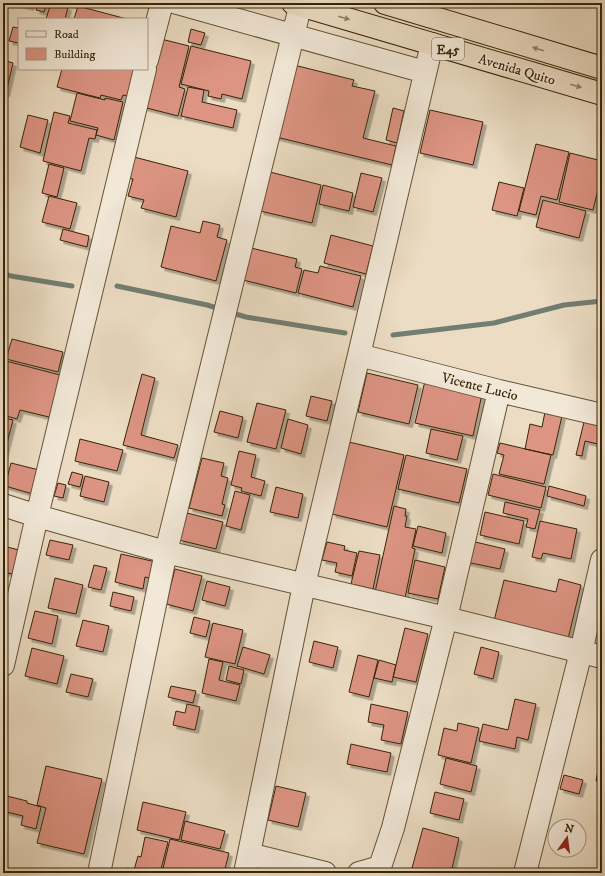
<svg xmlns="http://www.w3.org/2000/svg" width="605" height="876" viewBox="0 0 605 876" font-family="'IM FELL DW Pica',serif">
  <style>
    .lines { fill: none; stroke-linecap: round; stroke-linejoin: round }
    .stream { stroke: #727e71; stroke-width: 5 }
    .building { fill: #dd9483; stroke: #372406; filter: url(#shadow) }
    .minor-casing { stroke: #645235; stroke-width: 24 }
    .highway-casing { stroke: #372406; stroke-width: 24 }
    .minor { stroke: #f2e8d8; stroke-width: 22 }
    .highway { stroke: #ebdcc3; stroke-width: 22 }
    .oneway { fill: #918064 }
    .labels { text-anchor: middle; stroke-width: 3.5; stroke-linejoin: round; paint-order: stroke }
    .shield { fill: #f2e8d8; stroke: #6f5f45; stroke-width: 1 }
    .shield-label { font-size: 13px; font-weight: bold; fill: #372406 }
    .street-label { font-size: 14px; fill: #372406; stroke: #f2e8d8 }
  </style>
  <defs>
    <filter id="shadow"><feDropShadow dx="3.5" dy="3.5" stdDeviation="0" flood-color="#0004"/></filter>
  </defs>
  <rect width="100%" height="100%" fill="#ebdcc3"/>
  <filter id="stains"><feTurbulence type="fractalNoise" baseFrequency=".005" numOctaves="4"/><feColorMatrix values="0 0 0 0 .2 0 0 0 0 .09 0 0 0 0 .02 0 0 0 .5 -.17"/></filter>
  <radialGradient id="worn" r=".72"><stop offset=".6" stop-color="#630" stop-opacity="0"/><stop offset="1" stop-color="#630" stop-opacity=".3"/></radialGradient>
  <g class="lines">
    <path class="stream" d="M3 273 11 276 72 286
      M117 286 207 305 220 309
      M229 312 246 317 345 333
      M393 335 494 323 564 305 602 301"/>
  </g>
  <path class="building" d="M14 3H31L30 7Z
    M38 3H47L44 12 36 10Z
    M51 3 68 7 65 19H46Z
    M78 6 127 19H74Z
    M13 27 19 28V43L9 41Z
    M191 29 205 33 201 45 188 42Z
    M161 39 189 46 179 87 185 89 178 116 139 106Z
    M191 46 251 61 242 99 222 94 221 99 208 96 209 91 181 84Z
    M3 60 13 63 6 93H3Z
    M290 64 354 80 352 86 375 91 363 138 396 146 392 165 272 136Z
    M62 69H139L132 97 123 95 121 100 101 95 100 98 57 87Z
    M188 87 204 90 202 102 237 110 233 128 181 116Z
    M77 93 105 100V98L123 102 114 140 96 135 98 128 70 121Z
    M393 108 404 111 397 143 386 140Z
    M430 110 483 122 473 165 420 153Z
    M54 112 70 116 68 123 97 130 95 139 89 138 81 171 43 161Z
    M28 115 48 120 40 153 20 147Z
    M536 144 569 152 557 200 541 196 536 215 519 211Z
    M570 153 602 161V174L593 210 559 202Z
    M134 157 188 171 176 217 141 208 144 200 128 196 133 179 128 178Z
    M49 164 64 168 57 197 42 193Z
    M270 172 321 185 312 223 260 211Z
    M361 173 382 178 373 212 353 207Z
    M499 182 524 188 517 216 492 210Z
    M323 185 353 193 349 211 319 204Z
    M49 196 77 203 70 229 42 222Z
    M543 200 586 211 579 238 536 227Z
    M203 221 220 225 217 237 227 240 216 281 161 267 171 226 200 233Z
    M63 229 89 236 87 247 60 240Z
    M331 235 373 246 366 274 324 263Z
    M251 248 297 259 295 267 302 269 296 293 243 280Z
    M320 266 361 276 353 307 298 293 304 270 318 273Z
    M12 339 63 352 58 372 6 359Z
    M6 361 64 376 53 418 20 410 17 419 3 415V373Z
    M367 373 418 385 409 424 358 412Z
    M142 374 155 378 141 435 178 445 174 458 123 445Z
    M425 381 482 394 473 436 415 423Z
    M311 396 332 401 327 421 306 416Z
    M257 403 286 410 276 449 247 442Z
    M220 411 243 417 238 438 214 432Z
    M545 412 562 416 553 455 525 449 530 424 542 427Z
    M3 418 13 420 3 459Z
    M288 419 308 425 301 454 281 448Z
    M584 422 602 426V445L585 441 582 456 576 455Z
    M431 429 463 436 457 460 426 453Z
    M80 439 123 450 117 471 75 461Z
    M349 442 404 455 387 527 332 514Z
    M500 443 551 455 544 484 499 474 504 455 497 453Z
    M239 451 256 455 251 477 265 481 261 496 241 491 242 488 231 485Z
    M406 455 467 469 459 503 398 489Z
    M202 458 224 463 221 476 228 478 222 504 225 505 222 516 189 508Z
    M11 463 39 470 33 494 5 486Z
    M72 472 83 475 80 487 68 484Z
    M493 474 546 487 541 508 488 495Z
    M85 476 109 482 104 502 80 496Z
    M58 483 66 485 63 498 54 496Z
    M549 486 586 496 584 506 547 496Z
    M276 487 303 494 298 518 270 512Z
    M235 491 250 495 241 530 226 526Z
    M505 502 540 510 535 529 526 527 528 519 503 513Z
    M394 506 406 509 405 516H407L405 527 416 529 412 548 415 549 405 598 375 592Z
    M485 512 524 521 519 544 480 535Z
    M187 513 223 522 216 549 179 540Z
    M540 521 577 529 571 559 543 553 541 559 532 557Z
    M418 526 446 533 442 553 413 546Z
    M50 540 73 545 69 560 46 555Z
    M471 541 505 549 500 569 466 562Z
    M327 542 345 546 344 550 357 553 352 576 335 572 337 563 322 560Z
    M3 546 19 550 13 574 3 572Z
    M359 551 380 555 373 589 351 584Z
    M121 554 156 562 153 579 145 577 143 589 115 582Z
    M415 560 445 567 438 599 408 593Z
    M94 565 107 568 101 590 88 587Z
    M175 569 202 576 193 611 166 604Z
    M55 578 83 585 76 614 48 608Z
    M559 579 581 585 568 639 494 621 504 580 556 592Z
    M207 581 230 587 225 606 202 600Z
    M113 592 134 597 131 611 110 606Z
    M35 611 58 616 52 644 28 638Z
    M194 617 210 621 206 637 190 633Z
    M83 620 109 626 103 652 76 646Z
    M213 623 243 630 235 664 205 657Z
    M405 628 428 634 416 682 393 677Z
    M314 641 338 647 333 668 309 662Z
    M243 647 270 655 264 674 237 666Z
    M481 647 499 652 493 679 474 674Z
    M32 648 64 656 57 684 25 676Z
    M358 655 378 660 369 697 349 692Z
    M209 659 223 662 219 680 240 685 236 701 202 693Z
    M379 660 396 665 392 682 374 678Z
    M229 666 244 670 241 684 226 680Z
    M71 674 93 679 88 697 66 692Z
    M171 686 196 691 193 703 168 697Z
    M515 699 536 704 528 740 517 737 515 749 479 741 483 724 508 730Z
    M187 704 200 707 195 730 173 725 176 711 185 713Z
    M371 704 408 712 401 744 381 740 384 725 368 722Z
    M458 723 479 728 471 763 438 755 444 728 457 731Z
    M351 744 391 753 387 772 347 764Z
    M446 758 477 766 471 792 440 784Z
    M46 766 102 779 84 854 37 843 46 808 37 805Z
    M598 770 602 771V782L596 781Z
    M564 775 583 780 579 794 560 789Z
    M276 786 306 793 298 827 268 820Z
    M435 792 464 799 459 820 430 813Z
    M3 795 27 801V803L41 807 36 829 21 825 23 816 3 811Z
    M143 802 186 812 179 840 137 830Z
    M185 821 225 831 220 849 181 840Z
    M423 828 459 838 451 873H432L412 868Z
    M145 837 168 842 160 873H126L127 868 134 870 138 856 141 857Z
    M170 839 229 853 224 873H162Z"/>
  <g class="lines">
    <g class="minor-casing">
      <path id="minor" d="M177 3 425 72
        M147 60 162 3
        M359 355 499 391 602 415
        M3 505 37 516 166 552 446 618 602 657
        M3 665 37 516 145 69
        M249 854 325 873
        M99 873 166 552 301 3
        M245 873 304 585 359 355 432 44
        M359 873 380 867 393 828 446 618 499 391
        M525 873 581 652 602 560"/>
    </g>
    <g class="highway-casing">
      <path id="highway" d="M293 3 602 94
        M385 3 602 68"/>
    </g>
    <use href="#minor" class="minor"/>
    <use href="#highway" class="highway"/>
  </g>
  <defs><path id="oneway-solid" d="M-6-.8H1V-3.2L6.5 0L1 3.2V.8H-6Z"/></defs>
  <g class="oneway">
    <use href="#oneway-solid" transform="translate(344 18) rotate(16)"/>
    <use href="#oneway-solid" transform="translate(538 49) rotate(-163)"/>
    <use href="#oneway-solid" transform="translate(576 86) rotate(16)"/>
  </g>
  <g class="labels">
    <rect class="shield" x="432" y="38" width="32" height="22" rx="3"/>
    <g class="shield-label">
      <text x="448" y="54">E45</text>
    </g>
    <g class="street-label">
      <text transform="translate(517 69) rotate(16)" y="5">Avenida Quito</text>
      <text transform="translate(480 386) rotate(14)" y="5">Vicente Lucio</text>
    </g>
  </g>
  <rect width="605" height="876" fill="none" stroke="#ebdcc3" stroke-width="16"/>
  <rect x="4" y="4" width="597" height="868" fill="none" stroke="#372406" stroke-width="2"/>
  <rect x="8" y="8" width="589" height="860" fill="none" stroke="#372406"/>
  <rect x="18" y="18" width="130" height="52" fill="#f2e8d8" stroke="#a79a84"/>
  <rect x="26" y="31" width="20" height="6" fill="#f2e8d8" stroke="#a79a84"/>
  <text x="54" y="38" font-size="12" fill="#372406">Road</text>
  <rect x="26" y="48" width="20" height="12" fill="#dd9483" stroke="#a79a84"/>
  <text x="54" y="58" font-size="12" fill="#372406">Building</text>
  <g transform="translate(567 838) rotate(14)"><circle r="19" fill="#f2e8d8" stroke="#a79a84"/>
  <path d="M0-3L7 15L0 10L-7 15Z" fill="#8f2418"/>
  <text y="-6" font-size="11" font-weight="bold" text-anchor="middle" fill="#372406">N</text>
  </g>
  <rect width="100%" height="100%" filter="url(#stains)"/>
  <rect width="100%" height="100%" fill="url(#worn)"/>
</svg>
